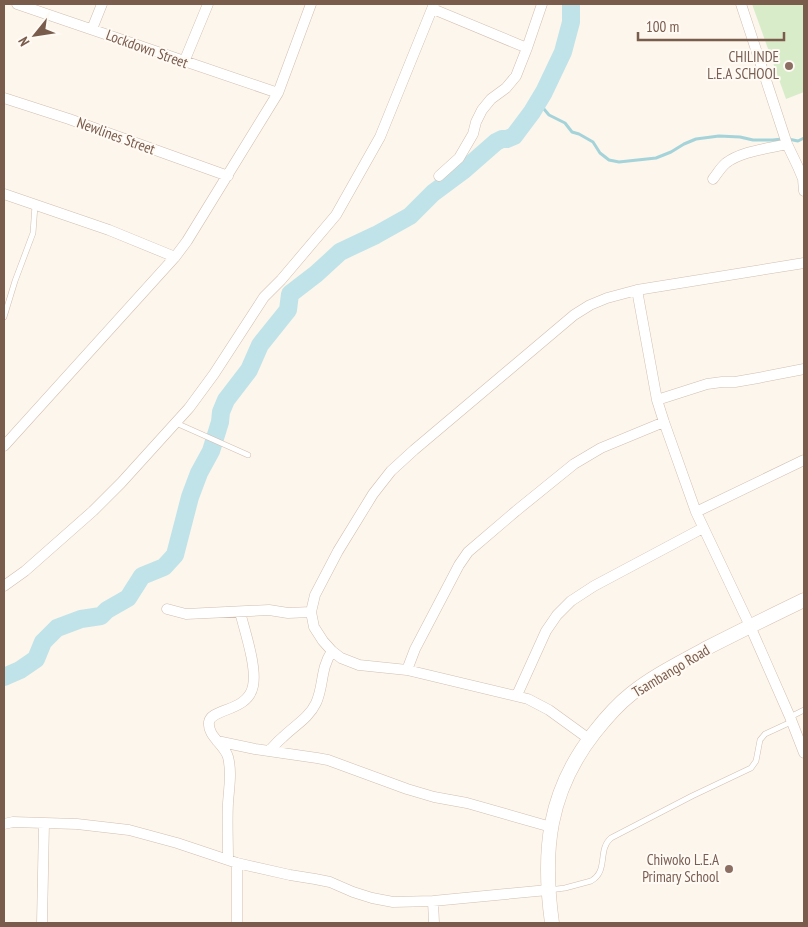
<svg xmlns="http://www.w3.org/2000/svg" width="808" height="927" viewBox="0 0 808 927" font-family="'PT Sans Narrow',sans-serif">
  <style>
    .green { fill: #d8ecc9 }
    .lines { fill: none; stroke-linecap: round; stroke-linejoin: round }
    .stream { stroke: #a5d3da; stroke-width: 3 }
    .river { stroke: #bfe3e8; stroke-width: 18 }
    .lane-casing { stroke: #d1beb0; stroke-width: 6 }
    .street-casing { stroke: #d1beb0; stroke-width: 11 }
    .secondary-casing { stroke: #d6c0b0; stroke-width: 15 }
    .lane { stroke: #fff; stroke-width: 5 }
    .street { stroke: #fff; stroke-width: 10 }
    .secondary { stroke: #fff; stroke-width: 14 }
    .education-dot { fill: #8d6e63; stroke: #fffaf3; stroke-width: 2 }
    .labels { text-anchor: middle; stroke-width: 4; stroke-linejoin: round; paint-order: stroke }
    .street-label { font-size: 15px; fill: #7a5c4d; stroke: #fffaf3 }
    .education-label { font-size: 15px; fill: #785e54; stroke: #fffaf3; text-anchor: end }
  </style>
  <rect width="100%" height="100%" fill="#fdf6ec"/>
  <path class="green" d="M752 4H804V92L786 99Z"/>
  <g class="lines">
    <path class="stream" d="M538 102 549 115 565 123 572 132 579 134 593 142 600 153 609 160 619 162 656 158 671 152 684 144 696 139 719 136 740 137 753 140H773L782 139
      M788 139 798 141 804 138"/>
    <path class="river" d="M4 677 20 670 36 659 43 642 57 628 81 619 101 616 107 610 128 598 142 576 164 567 175 555 190 497 199 473 211 451 220 422 221 412 226 400 249 370 260 345 288 310 290 294 316 274 340 252 376 235 410 216 433 193 464 170 496 142 502 139H507L514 136 532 112 544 92 563 52 571 22V4"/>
    <g class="lane-casing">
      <path id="lane" d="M4 317 15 281 33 233 35 205
        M176 423 248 455
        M790 717 804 710
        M549 890 565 888 591 881C609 871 597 850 611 838L692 796 751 768 756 761 760 740 765 734 791 722"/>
    </g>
    <g class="street-casing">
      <path id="street" d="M17 4C104 33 191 64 278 93
        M741 4 787 144 798 167 803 179 804 191
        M433 9 527 48
        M92 29 102 4
        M184 62 208 4
        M4 98 69 119 228 176
        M439 176 459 158 473 134 476 122 482 110 491 99 506 88 516 76 527 48 542 4
        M713 179C717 174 721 167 726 163 742 151 767 149 787 144
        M4 194 109 230 175 257
        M637 290 657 400 664 422 696 512 750 626 790 717 804 753
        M657 400 707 384 722 382H735L758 378 804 369
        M4 446 175 257 187 241 278 93 311 4
        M696 512 804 460
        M4 586 25 571 93 511 121 483 189 408 214 374 264 297 281 280 336 215 380 137 434 4
        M167 609 186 614 269 610 288 613 311 612
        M407 670 415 649 459 565 468 552 516 511 574 464 601 448 664 422
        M517 695 546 631 557 615 571 601 594 586 703 528
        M589 739 549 710 528 699 407 670 359 665 341 658 332 651 323 641 314 627 311 612 315 595 338 551 373 494 391 471 414 450 574 315 590 305 607 298 637 290 804 263
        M217 741 255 749 317 758 328 760 407 789 434 797 467 803 551 827
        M269 751C274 746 278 741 283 737 294 726 309 718 316 703 324 686 320 669 332 651
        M4 824 13 822 77 824 129 830 177 843 237 863 290 875 315 879 330 882 353 892 372 898 393 902 433 901 548 890
        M228 860C228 841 227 822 228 803 229 788 232 772 228 757 225 745 207 736 209 722 211 708 248 712 253 686 257 667 245 632 240 612
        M433 901 434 923
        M42 923 44 823
        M237 923V863"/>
    </g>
    <g class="secondary-casing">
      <path id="secondary" d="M552 923C542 851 548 792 594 733 605 719 617 705 631 694 653 676 680 663 705 649 738 632 771 616 804 600"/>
    </g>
    <use href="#lane" class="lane"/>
    <use href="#street" class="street"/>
    <use href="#secondary" class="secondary"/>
  </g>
  <g class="education-dot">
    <circle cx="789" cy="66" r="5"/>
    <circle cx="729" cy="869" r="5"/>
  </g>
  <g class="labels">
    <g class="street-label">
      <text transform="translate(147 49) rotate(20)" y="5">Lockdown Street</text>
      <text transform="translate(116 136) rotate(20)" y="5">Newlines Street</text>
      <text transform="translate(671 671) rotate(-31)" y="5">Tsambango Road</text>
    </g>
    <g class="education-label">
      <text x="779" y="62">CHILINDE<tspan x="779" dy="17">L.E.A SCHOOL</tspan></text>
      <text x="719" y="865">Chiwoko L.E.A<tspan x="719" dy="17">Primary School</tspan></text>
    </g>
  </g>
  <rect width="808" height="927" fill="none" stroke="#7a5c4d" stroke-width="10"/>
  <g transform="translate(35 35) rotate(240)" stroke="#fffaf3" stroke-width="4" paint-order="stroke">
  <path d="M0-4L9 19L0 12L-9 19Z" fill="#7a5c4d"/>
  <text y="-8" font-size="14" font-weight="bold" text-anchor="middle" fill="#7a5c4d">N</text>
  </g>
  <path d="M638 32v8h146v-8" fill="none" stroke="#7a5c4d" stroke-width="2.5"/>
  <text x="646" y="32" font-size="15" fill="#7a5c4d" stroke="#fffaf3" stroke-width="4" paint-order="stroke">100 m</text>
</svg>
